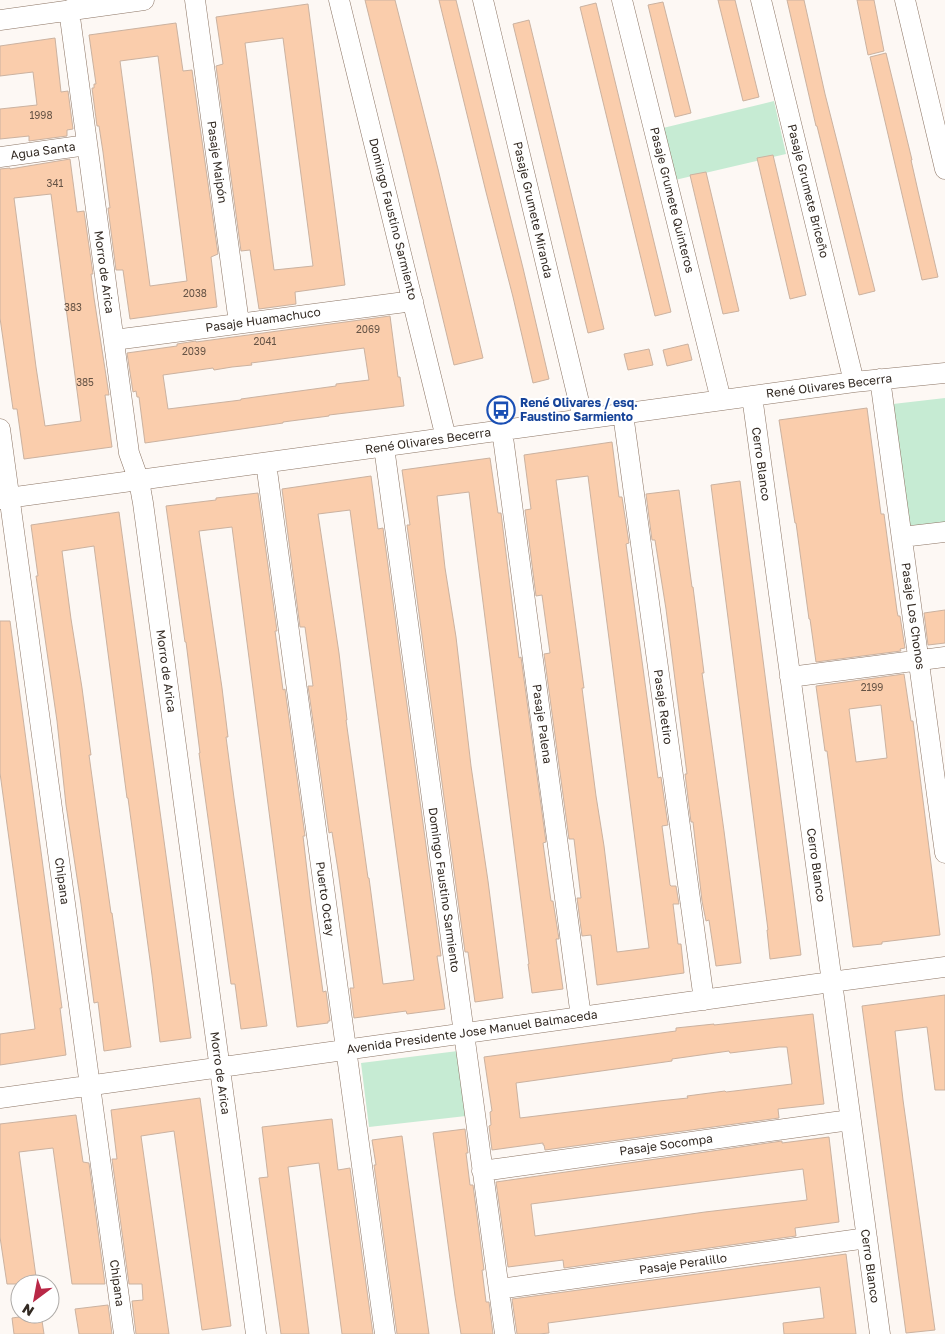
<svg xmlns="http://www.w3.org/2000/svg" width="945" height="1334" viewBox="0 0 945 1334" font-family="'Golos Text',sans-serif">
  <style>
    .green { fill: #c6ebd3 }
    .building { fill: #facdac; stroke: #cbb2a0; fill-rule: evenodd }
    .lines { fill: none; stroke-linecap: round; stroke-linejoin: round }
    .minor-casing { stroke: #8c7565; stroke-width: 21 }
    .minor { stroke: #fff; stroke-width: 20 }
    .labels { text-anchor: middle; stroke-width: 4; stroke-linejoin: round; paint-order: stroke }
    .number-label { font-size: 10px; fill: #655345 }
    .street-label { font-size: 12px; fill: #332a23; stroke: #fff }
    .transit-label { font-size: 12px; font-weight: bold; fill: #164399; stroke: #fff; text-anchor: start }
  </style>
  <rect width="100%" height="100%" fill="#fdf8f4"/>
  <path class="green" d="M774 101 786 154 675 180 663 128Z
    M945 398V526L913 530 905 524 893 404Z
    M458 1051 466 1116 369 1127 361 1063Z"/>
  <path class="building" d="M365 0H395L438 169 483 358 454 365 404 157Z
    M439 0H456L523 268 549 379 533 383 513 297 486 192Z
    M718 0H735L759 97 743 101Z
    M787 0H804L825 94 875 291 859 295 817 126H816Z
    M857 0H874L884 51 868 55Z
    M663 2 691 113 675 117 648 5Z
    M596 3 671 312 655 316 580 7Z
    M308 4 345 285 295 292 296 304 259 309 250 250 241 251 216 66 223 64 216 17ZM283 38 313 266 274 270 245 43Z
    M529 20 604 329 588 333 513 24Z
    M176 23 183 71 192 70 218 254 211 257 217 307 130 319 123 270H116L108 208H110L103 152 99 126H97L92 88H94V84H96L89 35ZM158 56 187 281 150 286 120 61Z
    M55 38 61 92 68 91 73 129 67 130V136L29 141V136L0 139V109L37 105 33 72 0 76V46Z
    M886 53 912 160H911L918 191 938 277 922 280 870 57Z
    M773 155 806 295 790 299 757 158Z
    M70 159 77 212 84 211 93 274H91L94 298 109 395H105L112 447 24 459 17 409H13L0 318V169L10 168V169ZM51 194 81 421 45 426 36 367 14 198Z
    M706 172 739 311 723 314 690 175Z
    M390 316 398 377H400L404 406 329 415V416L283 422V423L145 443 139 397H137L136 391 133 392 127 353 177 346V344L196 341V342ZM364 348 369 380 336 384V386L241 399V400L168 409 163 375 213 368 214 370 232 367 252 365 251 363Z
    M688 344 692 360 667 366 663 350Z
    M649 349 653 365 628 370 624 354Z
    M867 408 881 514H884L897 611 898 616H900L905 648 900 649 901 651 816 662 810 619H809L796 523H795L779 420Z
    M612 442 619 497H622L629 543 626 544 658 778 661 777 668 825 662 826 670 885 671 886H676L679 904H673L678 944H681L684 973 597 985 591 935 582 936 577 898H581L574 839H569L544 654 550 653 542 595 536 596 525 510 531 509 524 455ZM588 476 649 948 617 952 604 846 596 796 582 688H584L575 621 556 480Z
    M490 458 498 513H501L519 658 521 657 546 842 543 843 551 901H553L559 939H556L563 989 532 993 528 964H529L469 492 437 496 445 568 456 637 471 766 488 881 503 998 475 1002 468 952H465L407 525H410L402 470Z
    M371 476 378 529 383 528 441 956H437L445 1009 407 1014 406 1011 354 1018 350 988H354L338 870 332 832 329 833 308 686H313L305 627H300L282 489ZM350 510 414 980 383 984 369 878H368L346 720H347L339 653 318 514Z
    M740 481 801 955 770 959 767 930H768L711 485Z
    M679 490 692 587H693L704 673H702L724 831 741 963 716 966 709 920 706 921 702 901 693 822H691L685 774H687L666 609 655 540H652L646 494Z
    M258 493 277 631H275L283 690 285 689 305 836H303L311 905 323 992 326 991 330 1021H328V1023L297 1027 232 527 199 531 222 688 228 737H226L234 798 267 1026 241 1029 235 984H231L199 753H200L186 642H185L166 506 216 500V498Z
    M119 512 191 1038 160 1042 152 975 128 798H127L94 546 62 551 71 619 82 688 91 755H89L100 835 111 913H112L131 1047 104 1051 98 1002 94 1003 81 904 66 805 57 721 36 576H38L31 525Z
    M945 610V643L928 645 924 613Z
    M0 621H10L62 1008H60L66 1055 0 1065V1034L35 1029 0 773Z
    M904 674 911 721H913L940 935 882 942V944L853 947 827 751H825L816 686ZM881 705 887 758 856 762 849 709Z
    M945 995V1090H935L927 1027 895 1031 903 1100 935 1330 906 1333 862 1006Z
    M813 1014 824 1104 778 1109 779 1118 545 1150 544 1145H543V1143L492 1150 489 1126 491 1125 490 1112 492 1111 484 1057 676 1031V1028L714 1024V1025ZM779 1047H787L792 1084 726 1092 725 1091 687 1096 688 1098 659 1101 520 1118 516 1083 672 1061V1059L729 1051 730 1053Z
    M200 1098 231 1326 202 1330 174 1131 141 1136 169 1334H136L132 1301 143 1300 142 1284H129L112 1159H117L111 1110Z
    M76 1115 83 1162 89 1163 105 1284H72L53 1148 19 1152 37 1284H7L0 1237V1124Z
    M332 1119 338 1170 350 1168 373 1334H342L319 1163 288 1167 309 1334H281L259 1178 268 1177 262 1127Z
    M465 1129 468 1153H466L470 1185H473L484 1270H482L486 1302H489L493 1334H461L455 1296 433 1133Z
    M402 1136 415 1233 429 1334H397L374 1165H376L372 1140Z
    M829 1137 839 1222 795 1228 796 1236 564 1268 563 1260 508 1267 496 1182 782 1141V1143ZM803 1169 807 1200 705 1212 535 1236 531 1204Z
    M846 1254 856 1334H784L783 1323 824 1318 820 1287 548 1323 549 1333 539 1334H517L512 1299Z
    M108 1305 112 1334H79L75 1309Z
    M41 1314 44 1334H14L12 1318Z"/>
  <g class="lines">
    <g class="minor-casing">
      <path id="minor" d="M195 0 239 323
        M339 0 446 438
        M483 0 583 419
        M622 0 721 400
        M761 0 854 382
        M905 0 945 169
        M69 10 129 453 139 481 143 503 256 1334
        M0 20 144 0
        M0 157 87 145
        M114 340 413 301
        M880 379 945 853
        M752 396 880 1334
        M623 414 704 1000
        M0 429 124 1334
        M502 430 581 1017
        M384 447 505 1334
        M266 463 385 1334
        M0 499 854 382 945 373
        M902 537 945 532
        M790 677 945 657
        M0 1098 831 982 945 967
        M482 1171 850 1120
        M499 1289 867 1238"/>
    </g>
    <use href="#minor" class="minor"/>
  </g>
  <defs>
    <g id="bus-ring" transform="scale(1.4375)"><circle r="9.5" fill="#fff" stroke="#1a4fb4" stroke-width="1.5"/><path d="M-5-6H5V4H4V6H2V4H-2V6H-4V4H-5ZM-3.5-4V0h7V-4ZM-3.5 1.2v1.5H-2V1.2ZM2 1.2v1.5H3.5V1.2Z" fill="#1a4fb4"/></g>
  </defs>
  <g fill-rule="evenodd">
    <use href="#bus-ring" x="501" y="410"/>
  </g>
  <g class="labels">
    <g class="number-label">
      <text x="41" y="119">1998</text>
      <text x="55" y="187">341</text>
      <text x="195" y="297">2038</text>
      <text x="73" y="311">383</text>
      <text x="368" y="333">2069</text>
      <text x="265" y="345">2041</text>
      <text x="194" y="355">2039</text>
      <text x="85" y="386">385</text>
      <text x="872" y="691">2199</text>
    </g>
    <g class="street-label">
      <text transform="translate(43 151) rotate(-8)" y="4">Agua Santa</text>
      <text transform="translate(217 162) rotate(82)" y="4">Pasaje Maipón</text>
      <text transform="translate(808 191) rotate(76)" y="4">Pasaje Grumete Briceño</text>
      <text transform="translate(672 200) rotate(76)" y="4">Pasaje Grumete Quinteros</text>
      <text transform="translate(533 210) rotate(77)" y="4">Pasaje Grumete Miranda</text>
      <text transform="translate(393 219) rotate(76)" y="4">Domingo Faustino Sarmiento</text>
      <text transform="translate(104 272) rotate(82)" y="4">Morro de Arica</text>
      <text transform="translate(263 320) rotate(-8)" y="4">Pasaje Huamachuco</text>
      <text transform="translate(829 386) rotate(-7)" y="4">René Olivares Becerra</text>
      <text transform="translate(428 441) rotate(-8)" y="4">René Olivares Becerra</text>
      <text transform="translate(761 464) rotate(82)" y="4">Cerro Blanco</text>
      <text transform="translate(913 616) rotate(82)" y="4">Pasaje Los Chonos</text>
      <text transform="translate(166 671) rotate(82)" y="4">Morro de Arica</text>
      <text transform="translate(663 707) rotate(82)" y="4">Pasaje Retiro</text>
      <text transform="translate(542 724) rotate(82)" y="4">Pasaje Palena</text>
      <text transform="translate(816 865) rotate(82)" y="4">Cerro Blanco</text>
      <text transform="translate(62 881) rotate(82)" y="4">Chipana</text>
      <text transform="translate(444 890) rotate(82)" y="4">Domingo Faustino Sarmiento</text>
      <text transform="translate(325 899) rotate(82)" y="4">Puerto Octay</text>
      <text transform="translate(472 1032) rotate(-8)" y="4">Avenida Presidente Jose Manuel Balmaceda</text>
      <text transform="translate(220 1073) rotate(82)" y="4">Morro de Arica</text>
      <text transform="translate(666 1145) rotate(-8)" y="4">Pasaje Socompa</text>
      <text transform="translate(683 1264) rotate(-8)" y="4">Pasaje Peralillo</text>
      <text transform="translate(870 1266) rotate(82)" y="4">Cerro Blanco</text>
      <text transform="translate(117 1283) rotate(82)" y="4">Chipana</text>
    </g>
    <g class="transit-label">
      <text x="520" y="407">René Olivares / esq.<tspan x="520" dy="14">Faustino Sarmiento</tspan></text>
    </g>
  </g>
  <g transform="translate(35 1299) rotate(212)"><circle r="24" fill="#ffffff" stroke="#adaaa7"/>
  <path d="M0-4L9 19L0 12L-9 19Z" fill="#b92847"/>
  <text y="-8" font-size="14" font-weight="bold" text-anchor="middle" fill="#332a23">N</text>
  </g>
</svg>
